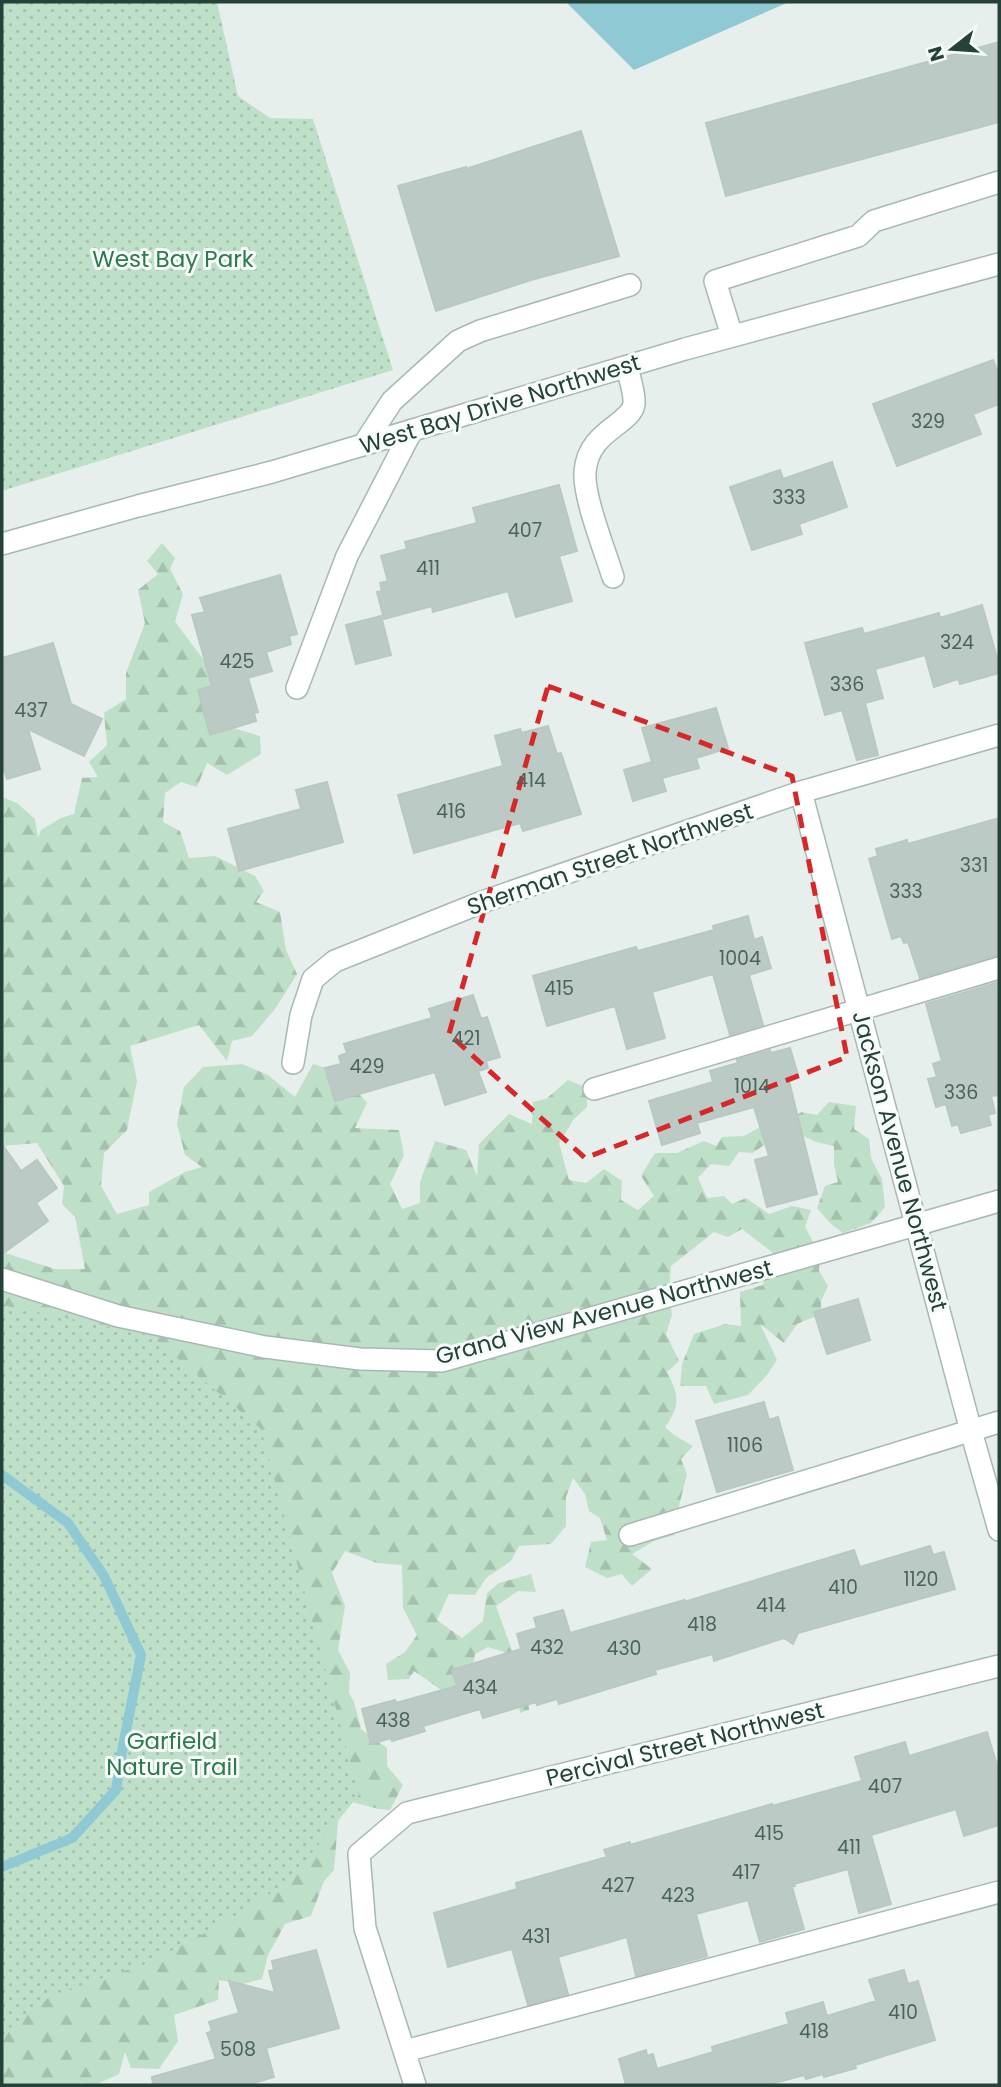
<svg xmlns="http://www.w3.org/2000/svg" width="1001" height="2087" viewBox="0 0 1001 2087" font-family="Poppins,sans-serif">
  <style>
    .forest { fill: url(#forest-firs) }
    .park { fill: url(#park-dots) }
    .water { fill: #8ec9d4 }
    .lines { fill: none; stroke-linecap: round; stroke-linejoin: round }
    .stream { stroke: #8ec9d4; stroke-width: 10 }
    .building { fill: #bbcac4; stroke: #b8c9c2; stroke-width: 2 }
    .minor-casing { stroke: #a8b8b2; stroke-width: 24 }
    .minor { stroke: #fff; stroke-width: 21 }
    .marked { fill: none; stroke: #d62828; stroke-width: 5; stroke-dasharray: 14 9; stroke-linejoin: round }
    .labels { text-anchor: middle; stroke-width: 6; stroke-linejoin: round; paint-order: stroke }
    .number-label { font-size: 19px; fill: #4a645c }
    .park-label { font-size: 23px; fill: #2d7a4b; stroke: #f7fbf9 }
    .street-label { font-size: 23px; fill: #24423a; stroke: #f7fbf9 }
  </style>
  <defs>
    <pattern id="forest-firs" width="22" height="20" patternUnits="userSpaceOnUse" patternTransform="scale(1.75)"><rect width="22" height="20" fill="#bfe0c8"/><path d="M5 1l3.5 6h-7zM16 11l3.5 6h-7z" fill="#a4c1ad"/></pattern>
    <pattern id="park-dots" width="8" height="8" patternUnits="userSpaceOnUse" patternTransform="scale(1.75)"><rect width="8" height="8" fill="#bfe0c8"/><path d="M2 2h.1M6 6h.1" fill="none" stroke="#a4c1ad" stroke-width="1.8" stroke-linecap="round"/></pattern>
  </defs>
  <rect width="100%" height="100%" fill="#e6efeb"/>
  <path class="forest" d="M162 543 175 558 170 569 183 594 175 622 217 677 233 728 260 736 261 754 227 775 207 763 197 787 181 782 165 793 163 822 180 831 189 858 215 856 255 876 264 891 256 902 280 912 286 950 297 974 275 1009 252 1036 232 1041 227 1061 199 1025 130 1046 137 1081 127 1130 104 1153 101 1186 117 1214 149 1205V1192L185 1172 202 1167 185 1155 177 1124 184 1087 203 1067 242 1064 268 1075 295 1097 313 1064 342 1073 367 1103 355 1128 399 1130 404 1155 390 1184 402 1209 420 1203V1182L435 1141 466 1150 477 1176 479 1144 509 1114 532 1124 533 1102 546 1099 568 1080 587 1088V1107L574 1119 559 1143 569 1180 586 1183 604 1169 622 1181 621 1200 638 1210 654 1196 641 1176 655 1153H677L704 1141 716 1146 722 1137 744 1136 771 1121H785L802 1112 817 1115 829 1102 856 1106 854 1129 869 1139 871 1158 882 1179 885 1207 871 1223 843 1233 830 1223 817 1208 825 1186 838 1182 834 1165V1146L816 1142 797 1133 772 1139 753 1153 739 1152 729 1166 711 1164 698 1178 707 1198 724 1196 732 1204 746 1198 769 1214 792 1206 811 1210 805 1227C813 1241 821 1255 819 1271L828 1286 821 1301V1314L797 1324 784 1343 760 1324 777 1360 767 1375 748 1395 714 1404 706 1386H680L682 1364 694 1334 725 1324 741 1326 740 1292 763 1285 773 1253 742 1229 728 1237 714 1232 671 1266 669 1292 672 1315 666 1334 679 1361 667 1372C679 1395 681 1405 665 1427L674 1435 693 1446 681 1459 687 1474 679 1506 675 1535 654 1541 632 1554 652 1569 632 1586 622 1574 607 1578 585 1567 591 1542 607 1540 600 1518 589 1511 585 1494 573 1478 566 1497V1526L551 1544 519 1546 511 1561 486 1578 475 1595 449 1594 437 1620 462 1638 483 1621 487 1593 499 1583 531 1574 536 1592 518 1591 496 1606 528 1695 529 1710 520 1713 514 1678 504 1652 488 1647 475 1654C471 1679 469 1682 447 1694L414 1671 409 1679 388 1680 386 1664 405 1652 417 1635 403 1608 402 1565 377 1563 345 1551 332 1573 345 1606 338 1650 350 1673 349 1693 354 1702 361 1729 387 1748V1766L403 1785 390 1810 379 1809 340 1799 334 1870 324 1881 311 1916 285 1924 268 1955 262 1979 243 1984 219 1980 218 2000 174 2015 178 2041 159 2069 131 2068 125 2052 119 2074 95 2085 80 2083 78 2085H2V1252L55 1269H85L75 1217 62 1204 64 1186 37 1143 2 1146V797L17 803 35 819 38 838 41 830 61 818 74 814 82 778 98 777 89 762 107 745 104 713 126 699V673L145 623 138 590 158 574 147 561Z"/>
  <path class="park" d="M2 2H217L238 96 270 118 313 119 393 370 2 491Z
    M2 1305 150 1335 261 1429 359 1795 287 1883 215 1928 145 1964 52 1995 6 2031 2 2037Z"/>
  <path class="water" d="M566 2H789L634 70Z"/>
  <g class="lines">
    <path class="stream" d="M2 1475 68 1523 104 1576 141 1655 123 1746 116 1790 72 1838 2 1867"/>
  </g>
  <path class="building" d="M999 42V122L726 196 706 123Z
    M581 131 619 256 531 280 436 311 398 186 466 167V169Z
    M993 360 999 375V404L973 414 981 434 897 466 873 404Z
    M832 462 847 507 799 524 802 534 752 550 730 487 780 470 783 479Z
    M559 485 577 551 559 556 572 601 516 617 508 591 433 612 432 606 384 619 377 592 382 591 380 583 388 581 381 556 407 549 405 542 477 523 473 508Z
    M280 575 297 634 289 636 291 644 266 652 272 671 248 678 258 712 254 713 256 721 210 735 198 690 212 686 192 615 205 612 200 598Z
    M982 605 999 665V673L960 684 958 679 934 687 925 655 875 669 883 698 865 703 878 755 857 760 842 710 825 715 805 643 862 628 864 634 939 613 940 618Z
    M381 616 391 655 356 664 346 625Z
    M53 643 71 704 102 719 84 756 28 729 40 769 7 779 2 763V658Z
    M716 708 728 748 696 758 699 768 662 778 666 791 633 801 624 770 652 762 642 728Z
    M548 726 557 754 561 753 581 814 523 831 520 823 414 853 398 795 503 766 495 736 520 729 522 733Z
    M327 782 343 842 239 871 228 829 301 809 296 790Z
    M999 818V955L920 978 908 942 904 943 901 936 892 939 869 859 878 856 876 849 907 840 908 844Z
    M748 916 754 940 762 937 771 968 749 975 763 1025 730 1035 713 974 652 992 665 1038 627 1049 615 1006 547 1026 533 976 636 947 638 951 714 930 713 926Z
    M999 982V1095L991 1096 995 1113 988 1115 991 1125 961 1133 958 1124 952 1126 946 1104 936 1107 928 1079 937 1077 933 1064 942 1061 926 1004Z
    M473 995 481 1019 487 1017 500 1057 486 1061 488 1068 478 1071 486 1092 445 1105 435 1072 335 1101 325 1068 341 1064 339 1056 347 1053 344 1044 432 1018 429 1009Z
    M790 1048 798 1075 788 1077 817 1194 767 1207 755 1160 769 1156 754 1107 697 1123 700 1133 662 1145 649 1101 713 1082 710 1071 738 1063 737 1060 770 1050 771 1053Z
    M2 1144 21 1171 37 1160 57 1188 36 1203 48 1221 2 1254Z
    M858 1299 870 1340 827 1354 814 1312Z
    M764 1402 769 1420 778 1417 793 1470 717 1492 696 1421Z
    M930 1546 933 1555 944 1552 955 1589 798 1633 793 1644 784 1638 714 1661 713 1654 655 1670 656 1674 559 1704 557 1699 537 1705 536 1702 483 1718 480 1709 423 1726 425 1731 392 1741 391 1738 371 1744 362 1709 395 1700 396 1703 457 1686 452 1670 521 1649 517 1634 537 1628 534 1618 563 1610 570 1633 684 1600V1602L854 1550 860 1567Z
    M987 1732 999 1772V1825L964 1836 956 1809 871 1835 891 1904 859 1913 848 1869 794 1884 795 1886 792 1887 804 1929 760 1942 748 1900 696 1914 707 1956 636 1976 627 1937 558 1957 568 1994 528 2005 512 1949 448 1967 434 1913 517 1889 516 1883 607 1857 604 1850 630 1842V1845L772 1804V1806L862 1781 855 1757 905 1742 909 1756Z
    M316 1950 339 2028 266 2048 274 2077 247 2085H153L152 2077 216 2059 207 2033 212 2031 209 2022 239 2013 229 1981 275 1993 269 1971 274 1970 272 1961Z
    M904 1970 908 1984 918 1981 935 2040 855 2065 856 2068 824 2077 823 2074 806 2079 804 2075 767 2085H626L619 2059 646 2050 647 2056 653 2054 657 2069 713 2052 712 2047 789 2024 786 2013 823 2002 827 2016 876 2001 869 1980Z"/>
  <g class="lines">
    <g class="minor-casing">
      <path id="minor" d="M732 336 715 281 858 236 874 221 999 182
        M364 444 392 401 458 341 480 331 630 285
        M2 544 138 506 272 472 685 349 999 264
        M613 577C605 551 583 496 585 472 588 430 631 425 634 404 635 392 629 378 627 366
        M297 688 347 556 412 430
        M801 792 971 1431 999 1530
        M293 1063 301 1015 313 979 335 961 485 901 801 792 999 735
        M594 1089 999 968
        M2 1279 118 1316 265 1347 360 1359 442 1361 999 1201
        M630 1535 999 1422
        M405 2051 999 1892
        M415 2085 365 1928 359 1854 407 1813 999 1666"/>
    </g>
    <use href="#minor" class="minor"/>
  </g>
  <path class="marked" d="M548 686 792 776 847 1057 585 1158 449 1034Z"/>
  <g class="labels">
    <g class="number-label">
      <text x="928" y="428">329</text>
      <text x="789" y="504">333</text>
      <text x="525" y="537">407</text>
      <text x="428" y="575">411</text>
      <text x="957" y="649">324</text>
      <text x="237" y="668">425</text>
      <text x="847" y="691">336</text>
      <text x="31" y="717">437</text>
      <text x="531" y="787">414</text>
      <text x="451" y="818">416</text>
      <text x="974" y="872">331</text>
      <text x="906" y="898">333</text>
      <text x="740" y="965">1004</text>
      <text x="559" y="995">415</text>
      <text x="466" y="1045">421</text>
      <text x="367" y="1073">429</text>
      <text x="752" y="1093">1014</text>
      <text x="961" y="1099">336</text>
      <text x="745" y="1452">1106</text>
      <text x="921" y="1586">1120</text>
      <text x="843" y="1594">410</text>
      <text x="771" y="1612">414</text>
      <text x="702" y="1631">418</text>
      <text x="547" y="1654">432</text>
      <text x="624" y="1655">430</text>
      <text x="480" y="1694">434</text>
      <text x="393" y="1727">438</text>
      <text x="885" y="1793">407</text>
      <text x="769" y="1840">415</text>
      <text x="849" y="1854">411</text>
      <text x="746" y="1879">417</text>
      <text x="618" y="1892">427</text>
      <text x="678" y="1902">423</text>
      <text x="536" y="1943">431</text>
      <text x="903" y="2019">410</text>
      <text x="814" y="2038">418</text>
      <text x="238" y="2056">508</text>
    </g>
    <g class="park-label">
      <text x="173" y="267">West Bay Park</text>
      <text x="172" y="1749">Garfield<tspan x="172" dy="26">Nature Trail</tspan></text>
    </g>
    <g class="street-label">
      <text transform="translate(500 404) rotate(-17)" y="8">West Bay Drive Northwest</text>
      <text transform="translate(610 859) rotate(-19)" y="8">Sherman Street Northwest</text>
      <text transform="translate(900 1161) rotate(75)" y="8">Jackson Avenue Northwest</text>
      <text transform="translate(604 1312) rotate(-15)" y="8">Grand View Avenue Northwest</text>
      <text transform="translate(685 1744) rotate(-14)" y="8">Percival Street Northwest</text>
    </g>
  </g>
  <rect width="1001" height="2087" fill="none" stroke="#24423a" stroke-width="7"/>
  <g transform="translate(952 49) rotate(253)" stroke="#f7fbf9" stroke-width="5" paint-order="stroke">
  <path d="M0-5L12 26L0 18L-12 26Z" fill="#24423a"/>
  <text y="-10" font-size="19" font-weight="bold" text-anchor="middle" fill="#24423a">N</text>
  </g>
</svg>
